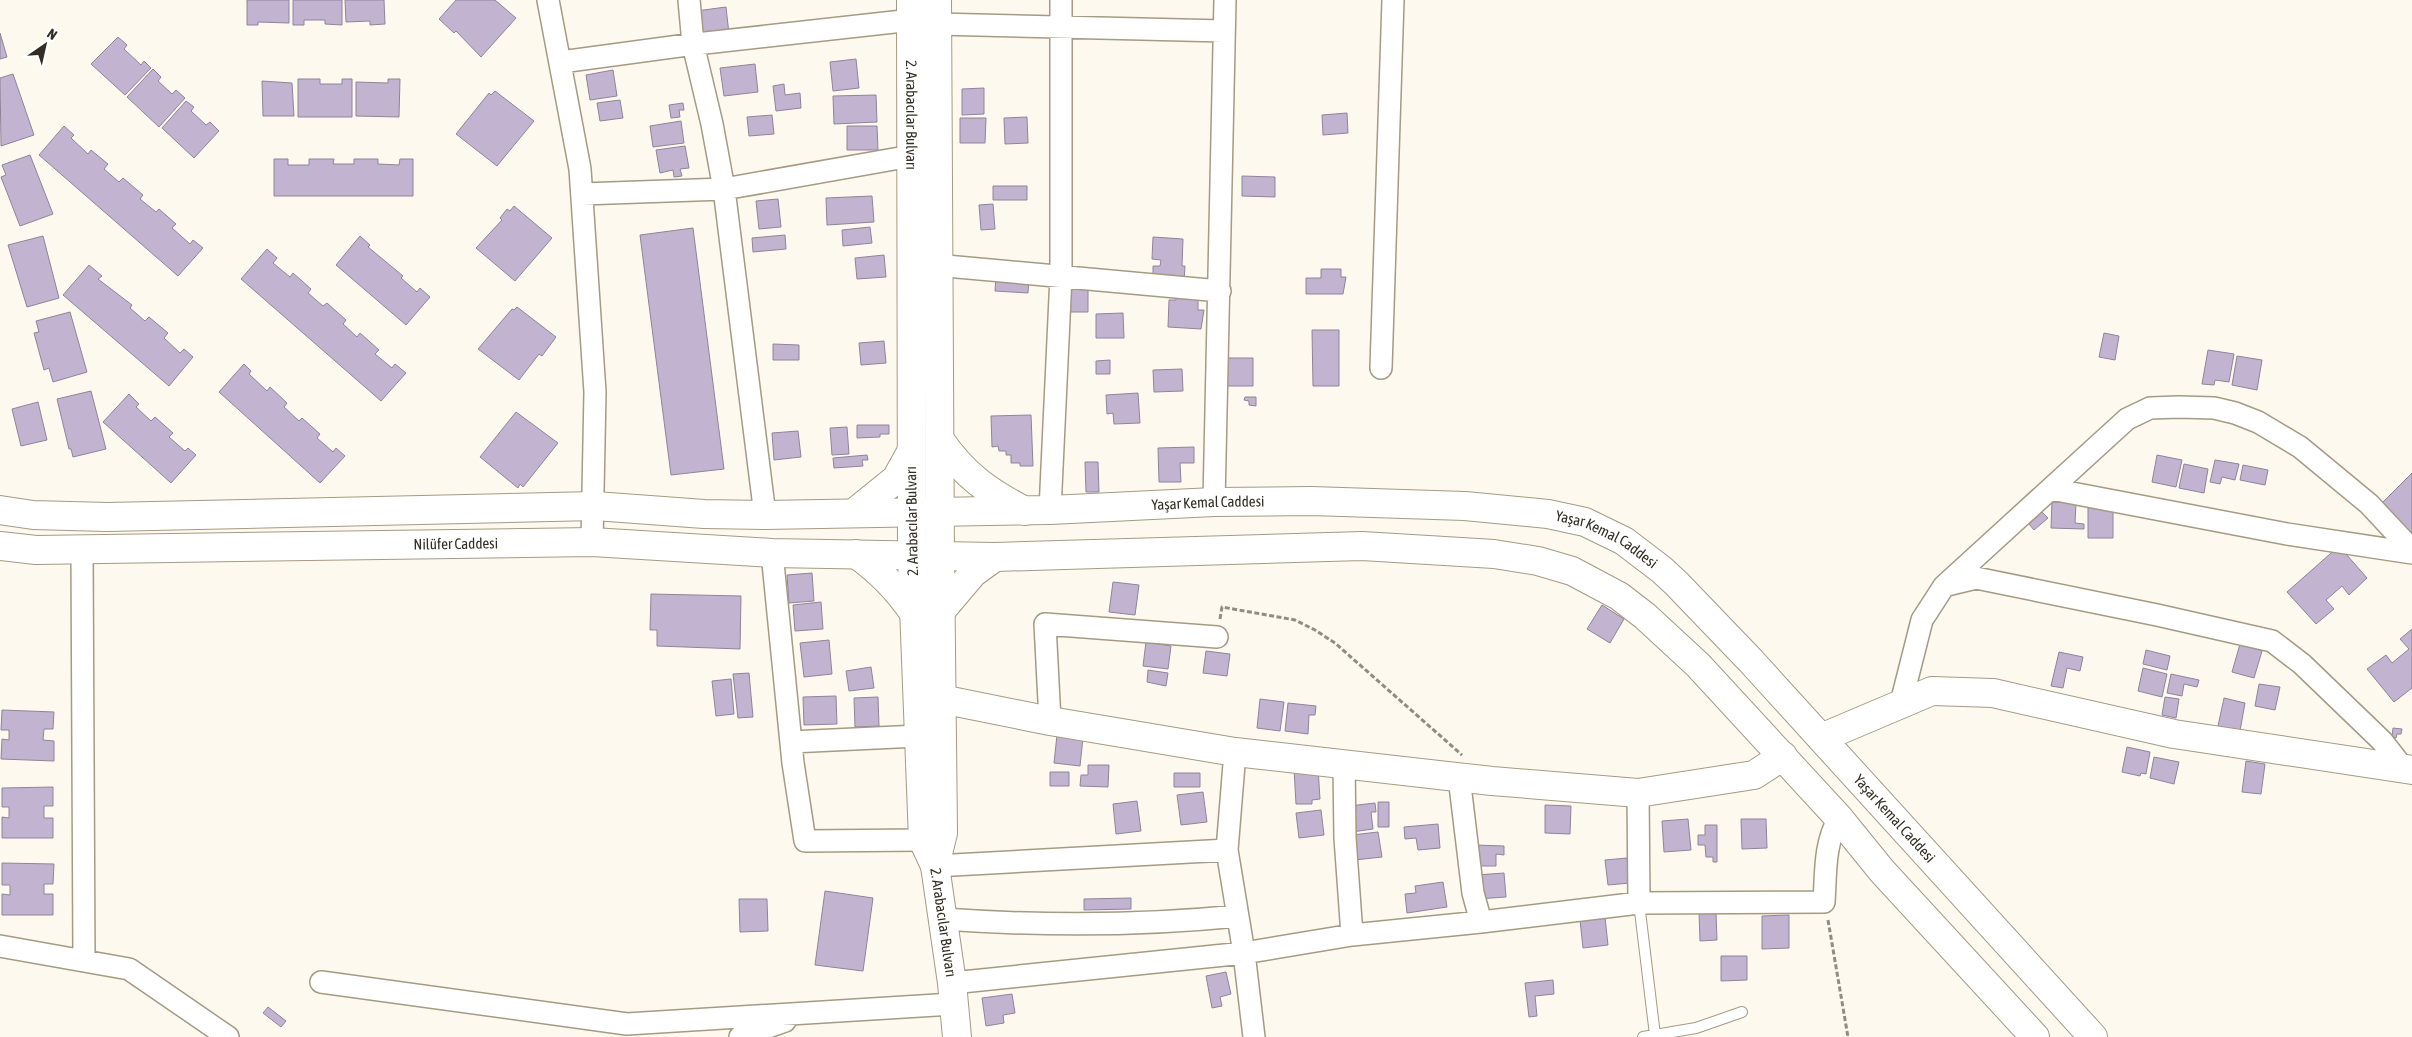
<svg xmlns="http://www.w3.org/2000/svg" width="2412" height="1037" viewBox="0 0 2412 1037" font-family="'Asap Condensed',sans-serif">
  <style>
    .building { fill: #c2b4d1; stroke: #8e849a }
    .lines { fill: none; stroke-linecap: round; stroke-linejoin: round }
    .lane-casing { stroke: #a59a83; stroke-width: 12 }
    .street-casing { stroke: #a59a83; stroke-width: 24 }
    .secondary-casing { stroke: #a59a83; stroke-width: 30 }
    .primary-casing { stroke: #a59a83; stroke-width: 30 }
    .path { stroke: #918c82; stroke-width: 3; stroke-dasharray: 5 2.5; stroke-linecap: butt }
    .lane { stroke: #fff; stroke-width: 10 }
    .street { stroke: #fff; stroke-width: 21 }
    .secondary { stroke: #fff; stroke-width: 28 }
    .primary { stroke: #fff; stroke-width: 28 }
    .labels { text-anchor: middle; stroke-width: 4; stroke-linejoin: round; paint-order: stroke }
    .street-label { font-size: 15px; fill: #322e24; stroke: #fff }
  </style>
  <rect width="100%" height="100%" fill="#fef9ef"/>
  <path class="building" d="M247 0H289V23L258 22V25H247Z
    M293 0H342V25L325 24V20H304V25H293Z
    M345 0H384L385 24 370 25V21L346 22Z
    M456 0H495L516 18 481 57 456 31 454 33 439 19Z
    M726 7 729 34 699 37 696 11Z
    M0 33 7 57 0 59Z
    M118 37 127 45 124 49 141 65 144 61 151 68 125 95 91 64Z
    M856 59 859 88 833 91 830 62Z
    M755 64 758 92 724 96 720 68Z
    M153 69 161 77 158 81 172 94 176 90 185 98 159 127 127 97Z
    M613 70 617 96 590 100 586 75Z
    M13 74 34 135 1 146 0 78Z
    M298 79H320V84H342V79H352V117H298Z
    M388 79H400L399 117 356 116V82L388 83Z
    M262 81 292 83 294 116H263Z
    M784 84 785 95 800 93 801 108 776 111 773 86Z
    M984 88V114L962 115V89Z
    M495 91 534 121 497 166 456 134 489 93 491 95Z
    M876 95 877 122 834 124 833 96Z
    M620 100 623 118 600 121 597 103Z
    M186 101 194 107 191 111 206 125 210 122 219 131 194 158 162 128Z
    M683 103 684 110H679L680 117 671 118 669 105Z
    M1347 113 1348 133 1323 135 1322 115Z
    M772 115 774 134 749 136 747 117Z
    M1027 117 1028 143 1005 144 1004 118Z
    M960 118H986L985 143H960Z
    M681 121 684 143 653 147 650 126Z
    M64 126 74 135 71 138 88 154 91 150 108 164 104 169 119 182 123 178 143 195 140 199 156 212 159 209 176 224 172 228 190 244 193 240 203 248 178 276 39 155Z
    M847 126H877L878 150H847Z
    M685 146 689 168 680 169 682 176 674 177 673 170 660 173 656 150Z
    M30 155 53 214 20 226 1 177 6 175 2 165Z
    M274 159H288V165H309V159H334L333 164H354V159H378V164L399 165 400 159H413V196H274Z
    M1242 176 1275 177V197L1242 196Z
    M993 186H1027V200H993Z
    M872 196 874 222 827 225 826 198Z
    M778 199 781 227 759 229 756 201Z
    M993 204 995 229 981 230 979 205Z
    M514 206 552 238 515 281 476 248 502 220 500 218 507 209 510 211Z
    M870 227 872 243 843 246 842 230Z
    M693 228 724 469 671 475 640 235Z
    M785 235 786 249 753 252 752 238Z
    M43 236 59 298 27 307 8 245Z
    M360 236 370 245 368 247 403 276 401 278 417 292 420 288 430 297 406 325 336 265Z
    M1153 237 1183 239 1182 266H1185L1184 282 1153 280V266H1160L1161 260 1152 259Z
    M267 249 277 258 273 263 290 277 293 273 311 289 308 293 323 306 327 303 346 320 343 324 357 337 360 333 379 350 375 354 392 368 395 364 406 373 381 401 241 279Z
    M884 255 886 277 857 279 855 258Z
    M89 265 102 276 98 279 132 305 130 308 145 321 149 317 168 333 164 338 180 353 184 349 193 357 169 386 63 295Z
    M1321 269H1341V277H1346L1343 294H1306V278H1321Z
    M996 276 1029 277 1028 293 995 291Z
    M1066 279H1088V312H1066Z
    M1176 295 1198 297V310H1204L1201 329 1168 327 1169 300H1176Z
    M517 307 556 337 542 356 539 354 519 380 478 349 512 309 514 310Z
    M70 312 87 372 53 382 49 368 44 370 34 333 39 332 36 321Z
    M1123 313 1124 338H1096V314Z
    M1312 330H1339V386H1313Z
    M2104 333 2119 336 2115 360 2099 357Z
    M884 341 886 363 861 365 859 343Z
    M773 344 799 345V360H773Z
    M2208 350 2234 354 2229 382 2215 380 2214 385 2202 384Z
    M2237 356 2262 360 2257 390 2232 385Z
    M1226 358H1253V386H1225Z
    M1110 360V374H1096V361Z
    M244 364 251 371 249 374 267 391 270 387 287 403 284 407 299 421 302 418 320 434 317 438 333 452 336 448 345 456 320 483 219 392Z
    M1182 369 1183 391 1154 392 1153 370Z
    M91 391 106 449 73 457 71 449H69L57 399Z
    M1138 393 1140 423 1114 424 1113 413 1107 414 1106 395Z
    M129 394 139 404 136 407 151 421 155 417 173 433 169 437 185 451 188 448 196 455 171 483 103 422Z
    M1245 397H1256V406L1249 405V401L1244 400Z
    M38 402 47 440 21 446 12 409Z
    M516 412 558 443 523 487 520 484 518 488 480 457Z
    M1031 415 1033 466H1020V463H1011V455H1006V451H999L998 446 992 447 991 416Z
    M857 425H889V434H880V437L857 438Z
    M847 427 849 454 832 455 830 428Z
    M798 431 801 457 774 460 772 433Z
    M1194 447V463H1180L1181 482H1159L1158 448Z
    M867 455 868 460H862L863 466 834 468 833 458Z
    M2157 455 2182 460 2176 487 2152 482Z
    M2215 460 2239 464 2235 480 2222 477 2220 484 2210 482Z
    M1085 462H1098L1099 492H1086Z
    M2184 464 2208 469 2204 493 2179 488Z
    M2243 465 2268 470 2265 485 2240 480Z
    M2412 473V534L2407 539 2377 508Z
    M2052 502 2076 503 2075 523 2084 524V529L2051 528Z
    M2088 506 2113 507V538H2088Z
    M2042 512 2048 518 2034 530 2029 524Z
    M2339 546 2367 578 2349 595 2342 586 2326 600 2334 609 2316 624 2287 592Z
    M812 573 814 601 789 603 787 575Z
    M1113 582 1139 585 1135 615 1109 612Z
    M651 594 741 596 740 649 657 646V630H650Z
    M821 602 823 629 795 631 793 605Z
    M1602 605 1624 619 1610 643 1587 629Z
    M2412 629V688L2394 702 2367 669 2386 655 2392 663 2409 649 2400 639Z
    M829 640 832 674 804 677 800 643Z
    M1146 642 1171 646 1168 669 1143 666Z
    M2240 644 2262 651 2254 678 2232 672Z
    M2146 650 2170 656 2167 670 2143 664Z
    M1206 651 1230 654 1227 676 1203 673Z
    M2059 652 2083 657 2080 671 2067 668 2063 688 2051 686Z
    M871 667 874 688 849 691 846 671Z
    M2143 668 2167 674 2162 697 2138 691Z
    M1148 670 1168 673 1166 686 1147 682Z
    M749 673 753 717 738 718 733 674Z
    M2171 674 2199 680 2197 687 2184 684 2182 696 2167 693Z
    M731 679 734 714 716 716 712 681Z
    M2259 684 2280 687 2275 710 2255 706Z
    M836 696 837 724 804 725 803 697Z
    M878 697 879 726 855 727 854 698Z
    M2165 697 2179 699 2176 718 2162 715Z
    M2224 698 2245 703 2240 731 2218 726Z
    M1260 699 1284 702 1280 731 1257 728Z
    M1288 703 1316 706 1315 715H1309L1308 734 1285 731Z
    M2 710 54 712 53 729H44L43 740 54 741V761L1 759 2 739 9 740V730H1Z
    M2393 728 2402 729 2401 734H2397L2396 738 2392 737Z
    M1057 735 1083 738 1080 766 1054 763Z
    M2127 747 2150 752 2146 774 2141 773 2140 776 2122 772Z
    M2154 757 2179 762 2174 784 2150 778Z
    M2246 761 2265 764 2261 794 2242 792Z
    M1088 765H1109L1108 787 1080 786 1081 775H1088Z
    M1318 768 1320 799 1312 800V804H1296L1294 769Z
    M1050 772H1069V786H1050Z
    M1174 773H1200V787H1174Z
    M53 787V806H44V818H53V838H2V817L9 818V807H2V788Z
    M1203 792 1207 822 1181 825 1177 795Z
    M1137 801 1141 831 1116 834 1113 804Z
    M1378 802H1389V827H1378Z
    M1375 803 1376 812H1371L1373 829 1352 832 1349 806Z
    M1545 805 1571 806 1570 834 1545 833Z
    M1321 810 1324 835 1299 838 1296 813Z
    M1688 819 1691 850 1664 852 1662 821Z
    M1741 819H1766L1767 848 1742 849Z
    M1438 824 1440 848 1418 850 1416 838 1405 839 1404 827Z
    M1705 825H1717V862H1713V857H1706L1705 845H1698V835H1705Z
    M1378 832 1382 857 1355 860 1352 835Z
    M1475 845 1504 846V855L1496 854V866H1475Z
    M1627 858 1630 883 1608 885 1605 860Z
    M2 863 54 864 53 884H44V894H53V915H2V894L10 895V885H2Z
    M1504 873 1506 897 1477 899 1476 875Z
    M1443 882 1447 907 1407 913 1405 894 1416 893 1415 886Z
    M825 891 873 898 863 971 815 965Z
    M1131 898V909L1084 910V899Z
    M739 899H767L768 931 740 932Z
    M1699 912H1716L1717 940 1700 941Z
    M1789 915V948L1762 949V916Z
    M1605 917 1608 945 1583 948 1580 920Z
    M1721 956H1747V980L1721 981Z
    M1226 972 1231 994 1220 997 1222 1006 1212 1008 1206 976Z
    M1553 980 1554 994 1535 996 1537 1016 1529 1017 1525 983Z
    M1012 994 1015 1013 1003 1015 1004 1023 986 1026 982 998Z
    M268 1007 286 1021 281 1027 263 1013Z"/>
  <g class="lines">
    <g class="lane-casing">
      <path id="lane" d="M1639 903 1655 1035
        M1643 1037 1696 1028 1742 1012"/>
    </g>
    <g class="street-casing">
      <path id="street" d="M548 0 580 169 595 392 592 542
        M689 0 693 44 712 124 724 189 765 515
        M561 62 687 45 912 20 937 24 1224 31
        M582 194 724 189 911 156
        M946 266 1220 291
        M1381 368 1393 0
        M2051 489 2287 534 2412 553
        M1214 502 1225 0
        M1050 510 1061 276V0
        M82 550 84 961
        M772 553 793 763 805 841 923 840
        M1947 585 1976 578 2157 615 2272 641 2302 664 2382 741 2404 769
        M1901 703 1922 620 1944 586 2127 419 2150 408 2179 407 2214 408 2235 413 2258 422 2300 447 2369 504 2412 550
        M1050 721 1045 624 1217 637
        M791 742 918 736
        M1235 752 1227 850 1244 953 1254 1037
        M1344 764 1345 838 1352 935
        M1459 777 1473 893 1481 922
        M1638 793 1639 903
        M935 866 1227 850
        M943 919C1042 926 1139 926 1238 916
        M0 946 129 969 228 1037
        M321 982 627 1024 953 1004
        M952 983 1244 953 1352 935 1481 922 1639 903 1824 902C1826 872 1824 844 1839 818
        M740 1037 785 1021"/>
    </g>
    <g class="secondary-casing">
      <g id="secondary">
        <path id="s1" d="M0 510 33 515 107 517 595 506 704 514 765 515 1050 510 1214 502 1311 501 1465 506 1548 514 1585 522 1624 541 1662 570 1677 584 1751 661 2093 1037"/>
        <path id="s2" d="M0 546 36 550 592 542 772 553 995 557 1362 546 1494 554 1538 561 1572 571 1619 596 1645 616 1698 665 1839 818 1882 871 2035 1037"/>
        <path d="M856 554C880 571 897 588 913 612"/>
        <path id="s3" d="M912 556 923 840 935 866 952 983 957 1037"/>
        <path d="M941 699 1050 721 1235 752 1492 781 1638 793 1754 775 1783 756"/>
        <path d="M1821 738 1932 691 1993 693 2174 734 2412 770"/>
        <path d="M935 866 943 833 940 557"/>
      </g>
    </g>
    <g class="primary-casing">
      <g id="primary">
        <path id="s4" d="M911 0 912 556"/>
        <path d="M937 0 940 557"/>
        <path d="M940 440C964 475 988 492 1025 511"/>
        <path d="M854 513 896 479 911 452"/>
        <path d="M940 612 973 573 995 557"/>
      </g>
    </g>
    <path class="path" d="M1220 619 1222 607 1295 620 1315 630 1335 643 1462 755
      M1828 920 1848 1037"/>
    <use href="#lane" class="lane"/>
    <use href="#street" class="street"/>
    <use href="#secondary" class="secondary"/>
    <use href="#primary" class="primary"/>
  </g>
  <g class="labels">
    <g class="street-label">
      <text dy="5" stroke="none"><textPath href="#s4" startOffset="115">2. Arabacılar Bulvarı</textPath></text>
      <text dy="5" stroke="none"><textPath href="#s1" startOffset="1209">Yaşar Kemal Caddesi</textPath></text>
      <text transform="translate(912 521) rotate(-91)" y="5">2. Arabacılar Bulvarı</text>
      <text dy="5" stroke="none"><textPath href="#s1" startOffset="1614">Yaşar Kemal Caddesi</textPath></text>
      <text dy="5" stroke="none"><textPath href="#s2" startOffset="456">Nilüfer Caddesi</textPath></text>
      <text dy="5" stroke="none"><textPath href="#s1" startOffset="2019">Yaşar Kemal Caddesi</textPath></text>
      <text dy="5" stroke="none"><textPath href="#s3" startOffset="370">2. Arabacılar Bulvarı</textPath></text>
    </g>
  </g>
  <g transform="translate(45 45) rotate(34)" stroke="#ffffff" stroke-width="4" paint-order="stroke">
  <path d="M0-4L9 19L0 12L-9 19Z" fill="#322e24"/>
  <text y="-8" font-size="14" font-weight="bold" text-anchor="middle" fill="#322e24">N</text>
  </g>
</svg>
